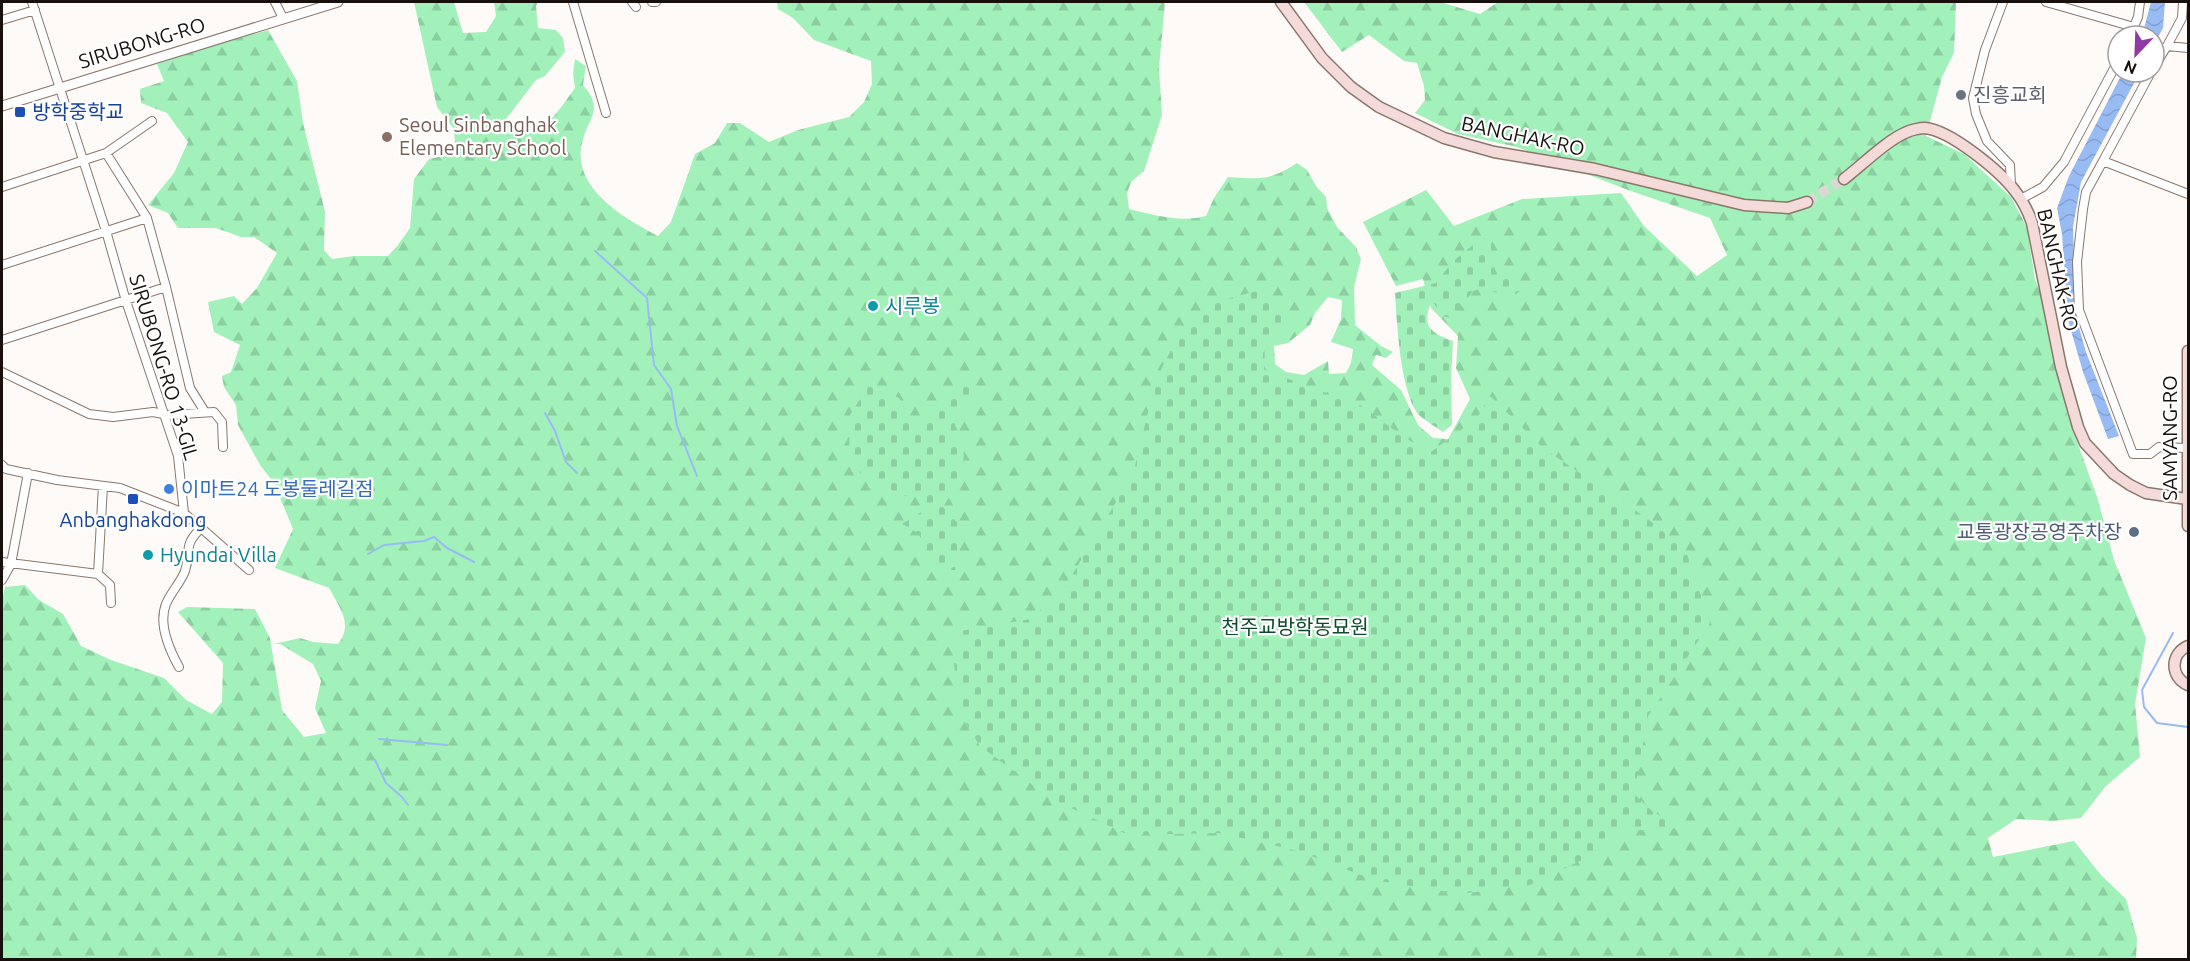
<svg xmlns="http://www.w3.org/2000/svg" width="2190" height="961" viewBox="0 0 2190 961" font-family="Ubuntu,'Noto Sans KR',sans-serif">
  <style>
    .forest { fill: url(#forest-firs); fill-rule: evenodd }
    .cemetery { fill: url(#cemetery-stones) }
    .water { fill: url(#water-waves) }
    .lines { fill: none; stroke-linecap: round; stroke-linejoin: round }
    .stream { stroke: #99bbf4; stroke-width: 2 }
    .secondary-tunnel { stroke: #dbd7d4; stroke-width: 10; stroke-dasharray: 10 5; stroke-linecap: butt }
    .minor-casing { stroke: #8a776c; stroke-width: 10 }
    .tertiary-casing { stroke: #8a776c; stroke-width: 11 }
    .secondary-casing { stroke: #8a776c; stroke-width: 13 }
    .minor { stroke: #fff; stroke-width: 8 }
    .tertiary { stroke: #fff; stroke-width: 9 }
    .secondary { stroke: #f4dbd9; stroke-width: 10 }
    .worship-dot { fill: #6b7280; stroke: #fff; stroke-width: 2 }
    .transit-dot { fill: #1a4fb4; stroke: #fff; stroke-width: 2 }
    .education-dot { fill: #8d6e63; stroke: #fff; stroke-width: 2 }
    .culture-dot { fill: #0f9aa8; stroke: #fff; stroke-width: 2 }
    .shop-dot { fill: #3f7fe0; stroke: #fff; stroke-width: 2 }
    .service-dot { fill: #5c6f8a; stroke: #fff; stroke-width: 2 }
    .labels { text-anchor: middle; stroke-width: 4.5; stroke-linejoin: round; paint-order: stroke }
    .street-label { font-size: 20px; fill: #17100c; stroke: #fff }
    .worship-label { font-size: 20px; fill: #5b616d; stroke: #fff; text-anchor: start }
    .transit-label { font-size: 20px; fill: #164399; stroke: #fff; text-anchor: start }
    .education-label { font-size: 20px; fill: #785e54; stroke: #fff; text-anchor: start }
    .culture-label { font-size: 20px; fill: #0d838f; stroke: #fff; text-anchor: start }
    .shop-label { font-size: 20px; fill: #366cbe; stroke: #fff; text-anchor: start }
    .service-label { font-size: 20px; fill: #4e5e75; stroke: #fff; text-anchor: end }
    .park-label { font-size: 20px; fill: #0c4b29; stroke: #fff }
  </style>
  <defs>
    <pattern id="forest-firs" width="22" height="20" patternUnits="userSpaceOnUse" patternTransform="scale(1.5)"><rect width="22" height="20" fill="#a2f1bb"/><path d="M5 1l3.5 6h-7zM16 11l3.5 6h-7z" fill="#8bcea0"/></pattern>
    <pattern id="cemetery-stones" width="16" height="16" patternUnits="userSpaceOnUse" patternTransform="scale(1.5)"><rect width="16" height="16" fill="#a2f1bb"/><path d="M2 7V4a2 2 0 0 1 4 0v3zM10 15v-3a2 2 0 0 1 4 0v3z" fill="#8bcea0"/></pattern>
    <pattern id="water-waves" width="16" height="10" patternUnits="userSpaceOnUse" patternTransform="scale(1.5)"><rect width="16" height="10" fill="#99bbf4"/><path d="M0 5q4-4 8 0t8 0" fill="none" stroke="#83a0d0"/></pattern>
  </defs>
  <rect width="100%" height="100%" fill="#fefaf7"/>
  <path class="forest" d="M414 2H454L463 33 486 32 496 16 494 2H538L536 6 538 28 556 30 563 38 565 52 545 76 536 80 506 119 507 124 529 133C551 125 561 107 575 88L573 74 575 59 586 66 583 85C605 110 588 117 582 143 571 188 625 219 658 236L671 222 695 154 715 143 727 123H740L769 142 798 130 849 117 864 102 872 84 871 61 814 40 793 18 778 9 777 2H1165L1159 68 1162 115 1144 171 1131 182 1127 193 1129 209C1154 215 1181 223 1206 216L1214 198 1228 177C1259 179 1270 181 1297 163L1307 170 1316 186 1326 197 1327 208 1337 227 1356 247 1361 259 1354 287 1355 325 1381 346 1393 352 1386 358 1376 355 1372 365 1401 390 1418 425 1433 438 1448 439 1470 399 1456 368 1458 336 1431 308 1423 279 1396 286 1363 222 1426 190 1454 226 1522 199 1621 193 1644 226 1697 276 1727 255 1710 218 1628 190 1517 147 1458 134 1415 113 1425 100 1424 86 1417 63 1404 61 1369 35 1342 52 1304 2H1440L1480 14 1498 2H1956L1954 53 1942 77 1926 136 1964 154 2011 197 2027 228 2035 280 2045 302 2067 413 2098 500 2114 560 2146 638 2135 704 2140 757 2106 786 2081 818 2053 821 2016 819 1988 838 1993 857 2074 841 2101 875 2126 899 2137 938 2136 959H2V600L5 587 25 585 39 600 63 614 81 646 111 660 164 678 186 700 212 714 222 702 223 663 178 612 187 607 255 609 270 638 282 710 304 737 326 733 315 708 321 681 313 664 280 644H274L300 638 313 642 338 644C354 624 339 607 329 588L275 568 293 529 274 483 260 465 238 425 236 405 224 387 222 376 231 372 240 345 214 332 208 302 234 296 242 304 257 288 277 253 254 237H241L216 228H178L168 213 148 205 174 173 188 142 167 113 141 103 140 89 164 81 157 64 194 51 268 30 297 81 303 123 325 212 324 250 332 259 354 256H388L398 245 410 228 414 179 429 159 457 153 453 128 437 107ZM1328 297 1342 300 1341 319 1331 342 1353 349 1351 363 1346 373 1329 374 1328 361 1304 375 1286 372 1275 364 1274 346 1288 343 1310 325 1315 313Z"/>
  <path class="cemetery" d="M1487 237 1493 248 1490 257 1496 272 1520 281V291L1511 298 1483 288 1473 291 1452 318 1442 316 1432 300C1421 326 1429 332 1453 341L1451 379 1452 425 1443 432C1436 427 1427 422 1420 416 1400 395 1397 322 1395 293L1436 283C1450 263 1465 248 1487 237Z
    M1257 291 1286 311V330L1265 347 1264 370 1362 406 1405 438 1431 452 1477 418 1490 396 1543 448 1648 519 1686 551 1710 623 1648 716 1634 794 1652 811 1680 828 1623 831 1582 860 1530 885 1460 894 1374 880 1298 851 1219 833 1128 835 1052 799 980 746 960 714 954 664 961 631 1031 619 1066 585 1133 474 1156 379 1181 331 1210 303Z
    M960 382 976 389V395L953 419C956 428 961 438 963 447 967 468 954 490 943 507L962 528 955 570H945L930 554 918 533 902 524 923 511 920 493 903 496 861 474 849 457 850 415 868 386 899 398 909 416 925 422 946 406 949 391Z"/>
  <path class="water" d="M2151 2H2165L2163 28 2154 45V36H2142Z
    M2123 72H2140L2081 182 2073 227 2076 317 2086 352 2119 436 2108 439 2083 372 2068 320 2062 234 2057 208 2069 176Z"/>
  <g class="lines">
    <path class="stream" d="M595 251 647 298 654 365 671 389 677 426 697 476
      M545 413 555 431 566 462 577 473
      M368 554 384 545 424 541 434 537 447 548 474 562
      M2173 633 2142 690 2144 707 2157 723 2188 727
      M379 739 447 745
      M375 760 386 783 402 797 408 805
      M2187 960 2188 958"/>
    <path class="secondary-tunnel" d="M1807 202 1844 179"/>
    <g class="minor-casing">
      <path id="minor" d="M32 2 106 231 126 301 178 456 184 513
        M275 2 283 18
        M573 2 606 113
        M632 2 636 7
        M652 2H656
        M2003 2 1985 50 1973 98 1976 114 1987 141 2010 165 2011 186
        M2046 2 2134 27
        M2 20 35 10
        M2130 36 2138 17 2140 2
        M2167 46 2182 18 2183 2
        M2154 67 2167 46 2188 48
        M106 153 147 218 166 287 190 388 205 412
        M2103 161 2151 72
        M2 187 106 153 152 121
        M2021 199 2043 187 2064 162 2118 61
        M2 265 147 218
        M2 340 166 287
        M2 372 89 414 113 417 153 412 168 415 214 412 222 422 223 447
        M2187 448 2159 447 2150 454H2133L2079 310 2077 262 2083 209 2086 192 2103 161 2188 194
        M2 465 6 469 57 480 120 488 184 513 249 570
        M103 486 98 574 110 585 111 603
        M2 562 98 574
        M2 580 11 564 28 473
        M179 667C169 649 158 624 166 604 171 592 181 582 185 571 192 550 182 547 201 528"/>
    </g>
    <g class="tertiary-casing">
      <path id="tertiary" d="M2 106 338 2"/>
    </g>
    <g class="secondary-casing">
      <path id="secondary" d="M1281 2 1322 58 1351 87 1379 107 1444 138 1494 152 1595 169 1744 205 1788 208 1807 202
        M1844 179C1861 166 1887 140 1907 132 1911 130 1920 128 1925 128 1950 130 2000 171 2015 191 2023 201 2028 211 2032 223L2061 367 2078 427 2085 443 2114 474 2130 485 2146 493 2187 499
        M2188 351V526
        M2188 646C2170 654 2170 677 2188 685"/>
    </g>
    <use href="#minor" class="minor"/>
    <use href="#tertiary" class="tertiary"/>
    <use href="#secondary" class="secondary"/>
  </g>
  <circle class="worship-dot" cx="1961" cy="95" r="6"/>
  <g class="transit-dot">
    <rect x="14" y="106" width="12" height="12" rx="3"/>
    <rect x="127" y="493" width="12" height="12" rx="3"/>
  </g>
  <circle class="education-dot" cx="387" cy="137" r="6"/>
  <g class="culture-dot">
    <circle cx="873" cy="306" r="6"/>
    <circle cx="148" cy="555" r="6"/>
  </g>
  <circle class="shop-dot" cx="169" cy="489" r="6"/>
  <circle class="service-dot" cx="2134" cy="532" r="6"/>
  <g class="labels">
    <g class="street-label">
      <text transform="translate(142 43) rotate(-17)" y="7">SIRUBONG-RO</text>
      <text transform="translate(1523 136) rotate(12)" y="7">BANGHAK-RO</text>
      <text transform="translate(2058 270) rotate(77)" y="7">BANGHAK-RO</text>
      <text transform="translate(164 367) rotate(73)" y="7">SIRUBONG-RO 13-GIL</text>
      <text transform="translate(2170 438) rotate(-90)" y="7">SAMYANG-RO</text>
    </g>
    <g class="worship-label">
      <text x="1973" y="102">진흥교회</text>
    </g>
    <g class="transit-label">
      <text x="32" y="119">방학중학교</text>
      <text x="133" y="527" text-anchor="middle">Anbanghakdong</text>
    </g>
    <g class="education-label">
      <text x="399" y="132">Seoul Sinbanghak<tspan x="399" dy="23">Elementary School</tspan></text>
    </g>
    <g class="culture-label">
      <text x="885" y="313">시루봉</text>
      <text x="160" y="562">Hyundai Villa</text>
    </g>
    <g class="shop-label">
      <text x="181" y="496">이마트24 도봉둘레길점</text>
    </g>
    <g class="service-label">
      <text x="2122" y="539">교통광장공영주차장</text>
    </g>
    <g class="park-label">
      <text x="1295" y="634">천주교방학동묘원</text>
    </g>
  </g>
  <rect width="2190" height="961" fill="none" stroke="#17100c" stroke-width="6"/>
  <g transform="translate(2136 54) rotate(203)"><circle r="28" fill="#ffffff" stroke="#a29f9e" stroke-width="1.5"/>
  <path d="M0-4.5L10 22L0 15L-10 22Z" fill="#9139a5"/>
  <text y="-9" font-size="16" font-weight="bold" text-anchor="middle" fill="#17100c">N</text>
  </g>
</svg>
